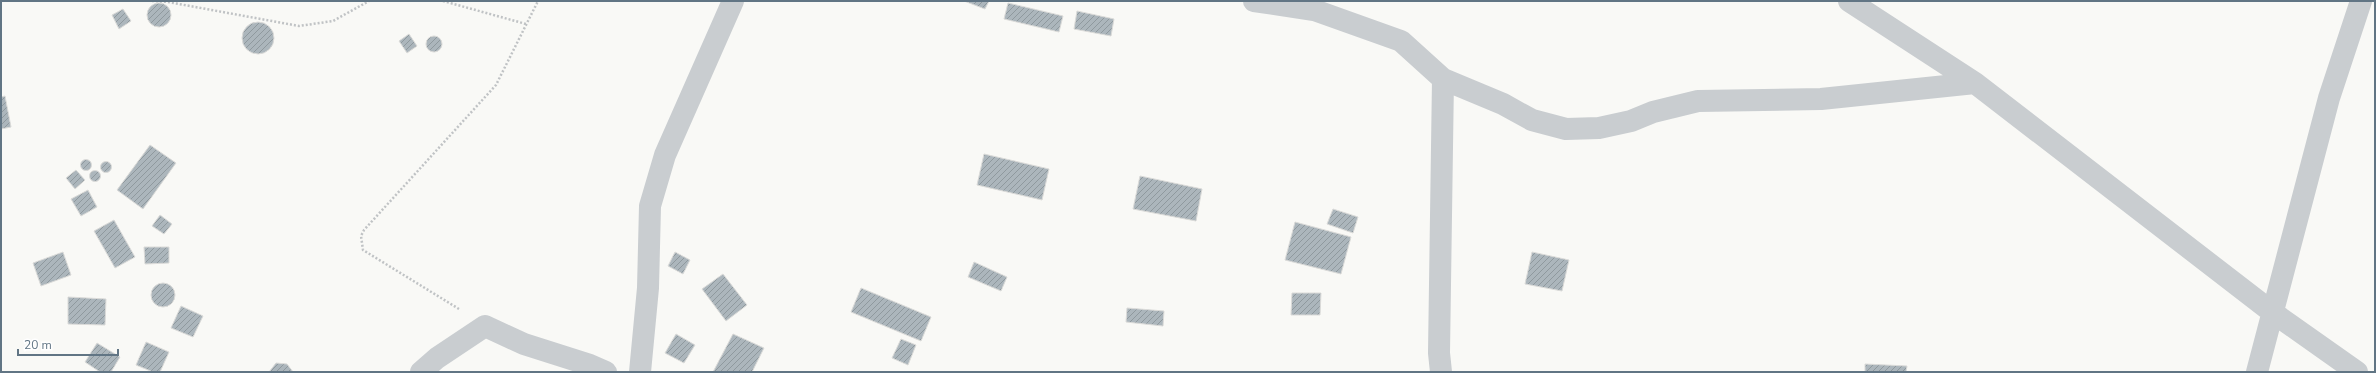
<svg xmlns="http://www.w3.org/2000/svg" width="2376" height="373" viewBox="0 0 2376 373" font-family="'Nunito Sans',sans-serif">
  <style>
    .building { fill: url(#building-hatch); stroke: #dbdbd9 }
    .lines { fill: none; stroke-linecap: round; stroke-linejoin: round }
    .path { stroke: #c0c3c5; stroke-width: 2.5; stroke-dasharray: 2 2; stroke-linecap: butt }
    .minor { stroke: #c9cdd0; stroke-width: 22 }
  </style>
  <defs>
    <pattern id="building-hatch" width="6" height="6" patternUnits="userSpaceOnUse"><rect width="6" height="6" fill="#acb6bc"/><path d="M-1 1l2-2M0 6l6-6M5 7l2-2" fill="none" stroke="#8f999e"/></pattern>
  </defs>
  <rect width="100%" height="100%" fill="#f9f9f6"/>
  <path class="building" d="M964 1H989L985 9Z
    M147 15a12 12 0 1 1 24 0a12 12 0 1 1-24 0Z
    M1008 3 1063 16 1059 32 1004 19Z
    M123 9 131 21 119 29 112 15Z
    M1077 11 1114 19 1111 36 1074 29Z
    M242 38a16 16 0 1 1 32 0a16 16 0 1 1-32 0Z
    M409 34 417 46 407 53 399 41Z
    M426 44a8 8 0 1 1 16 0a8 8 0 1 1-16 0Z
    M5 96 11 127 1 129V97Z
    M150 145 176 163 143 209 117 190Z
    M984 154 1049 169 1042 200 977 185Z
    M80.5 165a5.5 5.5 0 1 1 11 0a5.5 5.5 0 1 1-11 0Z
    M100.5 167a5.5 5.5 0 1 1 11 0a5.5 5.5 0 1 1-11 0Z
    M76 170 85 180 75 189 66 178Z
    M89.5 176a5.5 5.5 0 1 1 11 0a5.5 5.5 0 1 1-11 0Z
    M1140 176 1202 189 1196 221 1133 209Z
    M88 190 97 207 81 216 71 199Z
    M1333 209 1358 217 1353 233 1327 224Z
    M160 215 172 224 164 234 152 226Z
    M114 220 135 257 115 268 94 231Z
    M1295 222 1351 237 1341 274 1285 260Z
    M144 247H169V263L145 264Z
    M63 252 71 275 41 286 33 263Z
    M675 252 690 260 683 274 668 266Z
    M1532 252 1569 260 1562 291 1525 284Z
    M974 262 1007 277 1001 291 968 277Z
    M723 274 747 305 726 321 702 289Z
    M151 295a12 12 0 1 1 24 0a12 12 0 1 1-24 0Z
    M861 288 931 317 921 341 851 312Z
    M1292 293H1321L1320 315H1291Z
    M68 297 106 299 105 325 68 324Z
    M181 306 203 316 193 337 171 328Z
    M1127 308 1164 311 1163 326 1126 322Z
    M676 334 695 345 684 363 665 353Z
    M733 334 764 348 752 372H713Z
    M901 339 916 345 908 365 892 358Z
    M146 342 169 352 160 372H153L136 365Z
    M97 343 120 357 111 372H100L85 362Z
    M276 363 287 364 293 372H269Z
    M1865 364 1907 366 1906 372H1865Z"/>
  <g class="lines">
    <path class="path" d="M152 1 168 2 299 26 333 21 369 1
      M443 1 526 24
      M459 309 363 250 361 236 364 230 496 85 538 1"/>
    <path class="minor" d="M1254 1 1314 10 1401 41 1443 79 1503 104 1532 120 1566 129 1599 128 1631 121 1653 112 1698 101 1821 99 1975 83
      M1849 1 1975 83 2272 312 2357 372
      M421 372 437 358 485 326 524 344 590 365 606 372
      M640 372 648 288 650 206 665 155 733 1
      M1441 372 1439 353 1443 79
      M2257 372 2329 98 2361 1"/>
  </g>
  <rect width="2376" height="373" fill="none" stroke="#617584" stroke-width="4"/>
  <path d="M18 349v6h100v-6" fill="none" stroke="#617584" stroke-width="2"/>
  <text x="24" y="349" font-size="12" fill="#617584" stroke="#ffffff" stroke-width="3" paint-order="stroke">20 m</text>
</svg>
